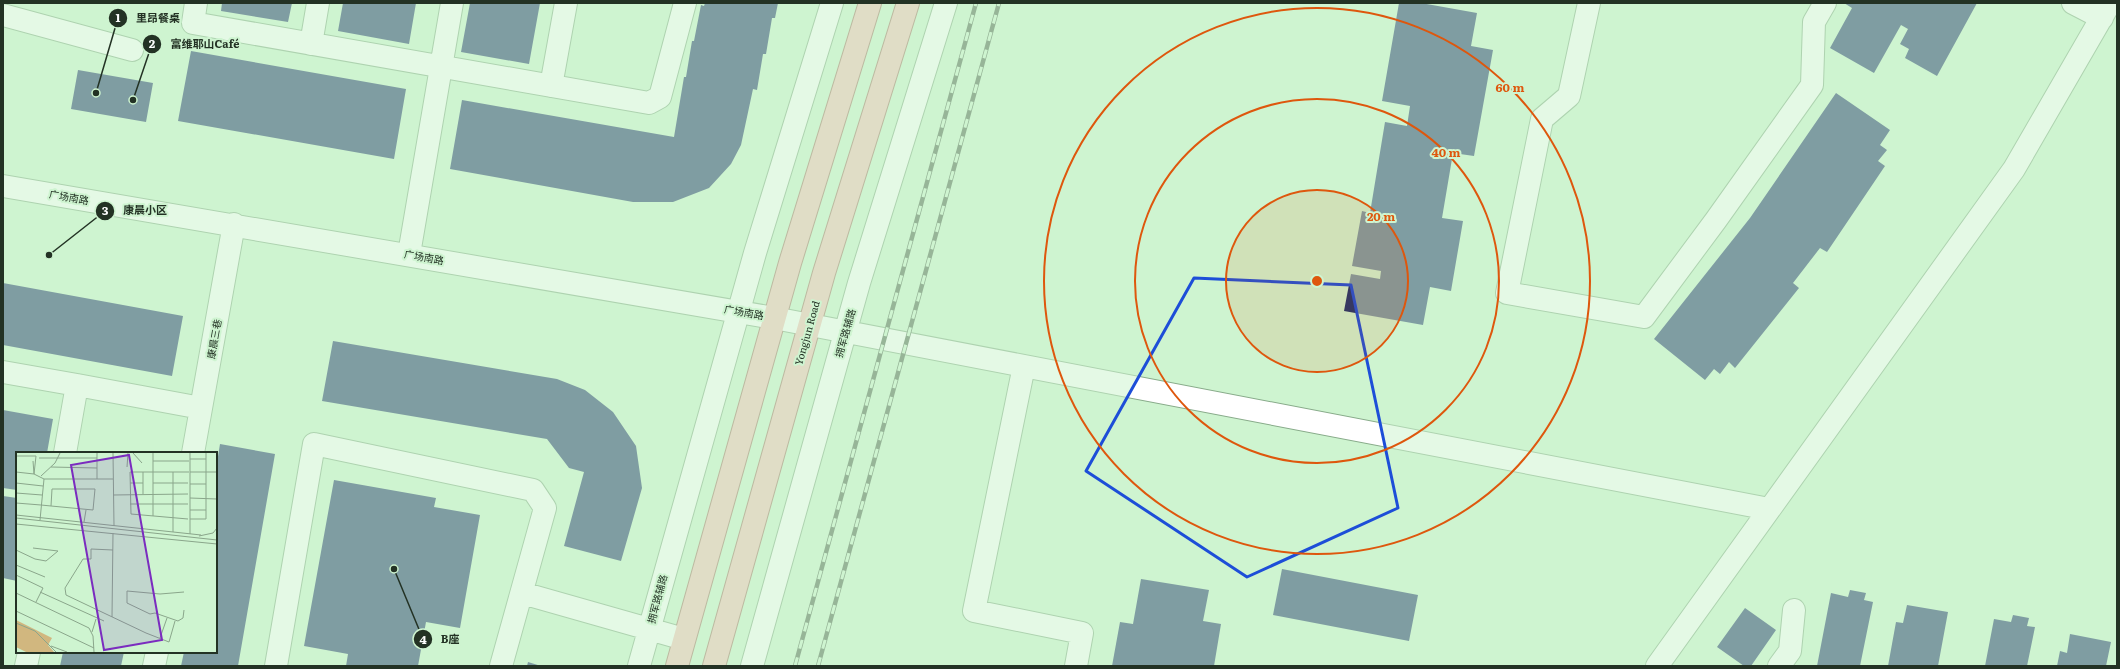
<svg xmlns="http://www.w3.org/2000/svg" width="2120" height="669" viewBox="0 0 2120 669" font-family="Literata,'Noto Sans SC',serif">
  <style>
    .building { fill: #20346b }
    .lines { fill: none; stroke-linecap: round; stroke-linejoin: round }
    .minor-casing { stroke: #88ab8a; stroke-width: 24 }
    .major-casing { stroke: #a77368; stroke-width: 24 }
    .minor { stroke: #fff; stroke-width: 22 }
    .major { stroke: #f5c0bb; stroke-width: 22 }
    .rail-casing { stroke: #546955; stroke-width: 4.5 }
    .rail { stroke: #cef4d0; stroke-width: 3; stroke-dasharray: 9; stroke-linecap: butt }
    .marked { fill: none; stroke: #1d4ed8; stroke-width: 3; stroke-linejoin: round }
    .ring { fill: none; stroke: #de570d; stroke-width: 2 }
    .labels { text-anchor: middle; stroke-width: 4; stroke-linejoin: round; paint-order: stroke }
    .street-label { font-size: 10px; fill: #233224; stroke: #cef4d0 }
    .inset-road { fill: none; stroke: #8aa68b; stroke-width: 1 }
    .view { fill: #7b2cbf; fill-opacity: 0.15; stroke: #7b2cbf; stroke-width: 2 }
    .inset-edge { fill: none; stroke: #233224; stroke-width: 2 }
    .centre { fill: #de570d; stroke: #cef4d0; stroke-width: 2 }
    .ring-label { font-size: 12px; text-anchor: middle; font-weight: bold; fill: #de570d; stroke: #cef4d0; stroke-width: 4; stroke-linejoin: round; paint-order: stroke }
    .leader { fill: none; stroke: #233224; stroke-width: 1.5 }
    .callout-dot { fill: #233224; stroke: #cef4d0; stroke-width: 1.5 }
    .mark-label { font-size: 12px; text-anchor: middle; font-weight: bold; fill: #fff }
    .callout-label { font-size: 11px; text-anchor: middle; font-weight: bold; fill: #233224; stroke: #cef4d0; stroke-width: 4; stroke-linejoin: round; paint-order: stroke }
  </style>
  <rect width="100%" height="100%" fill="#cef4d0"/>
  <path class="building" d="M222 3H292L288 22 221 11Z
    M343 3H416L409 44 338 31Z
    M470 3H540L529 64 461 52Z
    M705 3H778L775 18H772L766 54H763L757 90 753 89 741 145 731 164 709 188 673 202H633L450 169 462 100 674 137 684 77H686L692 41H694L701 5 704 6Z
    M1399 3H1421L1477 13 1471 46 1493 50 1474 156 1453 153 1442 218 1463 221 1451 291 1430 287 1423 325 1344 311 1351 274 1380 279 1381 271 1352 266 1362 211 1370 213 1385 122 1407 126 1410 106 1382 101Z
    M1844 3H1977L1937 76 1905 58 1909 49 1900 44 1908 29 1901 25 1874 73 1830 48 1852 8Z
    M191 51 406 89 394 159 178 121Z
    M78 70 153 83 146 122 71 109Z
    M1836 93 1890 130 1880 145 1887 150 1878 161 1885 166 1827 252 1820 248 1793 283 1799 288 1735 368 1729 362 1720 374 1714 369 1705 380 1654 339 1750 218Z
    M3 283 183 316 172 376 3 345Z
    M333 341 557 379 585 390 613 412 636 446 642 488 621 561 564 546 584 472 569 468 547 439 322 401Z
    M3 410 53 419 47 453H17V490L3 488Z
    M220 444 275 454 238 666H181L184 652H216V469Z
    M334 480 436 498 434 507 480 515 460 628 426 622 418 666H346L348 654 304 646Z
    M3 496 17 498V581L3 578Z
    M1282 569 1418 595 1409 641 1273 615Z
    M1141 579 1209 590 1203 621 1221 624 1214 666H1112L1120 622 1133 624Z
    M1850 590 1866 593 1864 600 1873 602 1860 666H1817L1831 593 1848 597Z
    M1907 605 1948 612 1938 666H1888L1896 622 1903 623Z
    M1745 608 1776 630 1751 666H1744L1717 647Z
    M2013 615 2029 618 2027 626 2035 627 2027 666H1985L1994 619 2011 622Z
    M2070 634 2111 642 2106 666H2057L2060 651 2067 653Z
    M63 652H124L121 666H60Z
    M528 662 541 666H527Z"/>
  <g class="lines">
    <g class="minor-casing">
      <path id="minor" d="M196 3 193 23 649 103 660 97 685 3
        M1589 3 1569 96 1542 119 1507 293 1644 317 1716 220 1812 85 1814 22 1825 3
        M2073 3 2102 18
        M3 15 132 50
        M311 44 318 3
        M551 86 566 3
        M3 186 774 318 1769 509
        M409 254 452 3
        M1024 366 974 611 1082 633 1076 666
        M3 372 77 385
        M65 453 77 385 201 408
        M193 453 234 224
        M522 593 684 639
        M26 666 29 652
        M154 666 157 652
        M276 666 314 444 533 490 545 508 501 666
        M639 666 755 253 832 3
        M752 666 859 283 946 3
        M1657 666 2014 169 2110 3
        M1779 666 1790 651 1794 610"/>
    </g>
    <g class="major-casing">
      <path id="major" d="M677 666 790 263 870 3
        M714 666 824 273 908 3"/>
    </g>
    <use href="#minor" class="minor"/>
    <use href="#major" class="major"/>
    <g class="rail-casing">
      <path id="rail" d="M795 666 976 3
        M818 666 999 3"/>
    </g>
    <use href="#rail" class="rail"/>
  </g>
  <path d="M0 0H2120V669H0ZM1194 278 1351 285 1398 508 1247 577 1086 471Z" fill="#cef4d0" fill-opacity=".55" fill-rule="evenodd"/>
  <path class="marked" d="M1194 278 1351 285 1398 508 1247 577 1086 471Z"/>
  <circle cx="1317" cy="281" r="91" fill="#de570d" fill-opacity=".12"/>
  <g class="ring">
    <circle cx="1317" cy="281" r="91"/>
    <circle cx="1317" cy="281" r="182"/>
    <circle cx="1317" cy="281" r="273"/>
  </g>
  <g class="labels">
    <g class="street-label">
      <text transform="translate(69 197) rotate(10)" y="4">广场南路</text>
      <text transform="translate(424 257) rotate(10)" y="4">广场南路</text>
      <text transform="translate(744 312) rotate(10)" y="4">广场南路</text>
      <text transform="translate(807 333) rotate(-74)" y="4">Yongjun Road</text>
      <text transform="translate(845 333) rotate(-74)" y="4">拥军路辅路</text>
      <text transform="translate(214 339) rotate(-80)" y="4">康晨三巷</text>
      <text transform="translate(657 599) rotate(-75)" y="4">拥军路辅路</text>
    </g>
  </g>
  <g transform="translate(16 452)">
    <rect width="201" height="201" fill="#cef4d0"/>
    <path d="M0 168 36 186 32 193 38 200H10L0 195Z" fill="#d1b77f"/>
    <path class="inset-road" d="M97 1 98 74M117 1 126 11M137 1V64M174 1V82M0 4H20L18 22M23 6H81M174 7H190M17 9 18 22M137 9H173M35 15 81 16V27M111 15 112 1M81 16V1M0 20 18 22 28 27H97M127 20V42M157 20V80M174 20H201M25 24 39 11 44 1M0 31 27 34M114 31H127M137 31H172M174 32H190M0 41 26 43M97 43 172 42M174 46 201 47M0 51 25 53 35 54 77 58 79 37H36L35 54M114 52H172M174 58H190M0 63 185 83M0 66 201 88M172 67 115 62 114 20H173M174 67H190V1M24 68 28 27M68 70 70 58M0 72 201 92M183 84 197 81 201 76M0 98 19 107 30 109 42 99 17 96M97 98 75 97V107H67L49 136 50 143 130 181 153 190 159 169M0 113 29 125M0 123 27 136 20 150M24 140 88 169M0 141 73 176 77 184 78 200M168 158 167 166 162 169 139 161 134 162 111 151V139L144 142 168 140M0 159 78 196M96 165 97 81M0 171 19 179 40 200M76 180 80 167M144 186 151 166M35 194 51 200"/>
    <path class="view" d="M113 3 146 188 88 198 55 13Z"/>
    <rect width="201" height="201" class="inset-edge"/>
  </g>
  <circle cx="1317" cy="281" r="6" class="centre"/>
  <g class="ring-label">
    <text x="1510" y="92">60 m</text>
    <text x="1446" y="157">40 m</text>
    <text x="1381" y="221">20 m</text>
  </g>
  <path class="leader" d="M96 93L118 18M133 100L152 44M49 255L105 211M394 569L423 639"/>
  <g class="callout-dot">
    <circle cx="96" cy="93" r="4"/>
    <circle cx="133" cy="100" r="4"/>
    <circle cx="49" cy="255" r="4"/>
    <circle cx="394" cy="569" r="4"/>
    <circle cx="118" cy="18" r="10"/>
    <circle cx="152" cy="44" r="10"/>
    <circle cx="105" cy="211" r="10"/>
    <circle cx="423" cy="639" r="10"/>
  </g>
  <g class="mark-label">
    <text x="118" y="22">1</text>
    <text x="152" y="48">2</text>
    <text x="105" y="215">3</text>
    <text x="423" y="644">4</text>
  </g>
  <g class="callout-label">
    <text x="158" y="22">里昂餐桌</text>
    <text x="205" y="48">富维耶山Café</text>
    <text x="145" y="214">康晨小区</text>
    <text x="450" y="643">B座</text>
  </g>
  <rect width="2120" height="669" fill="none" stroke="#233224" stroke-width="8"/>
</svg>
